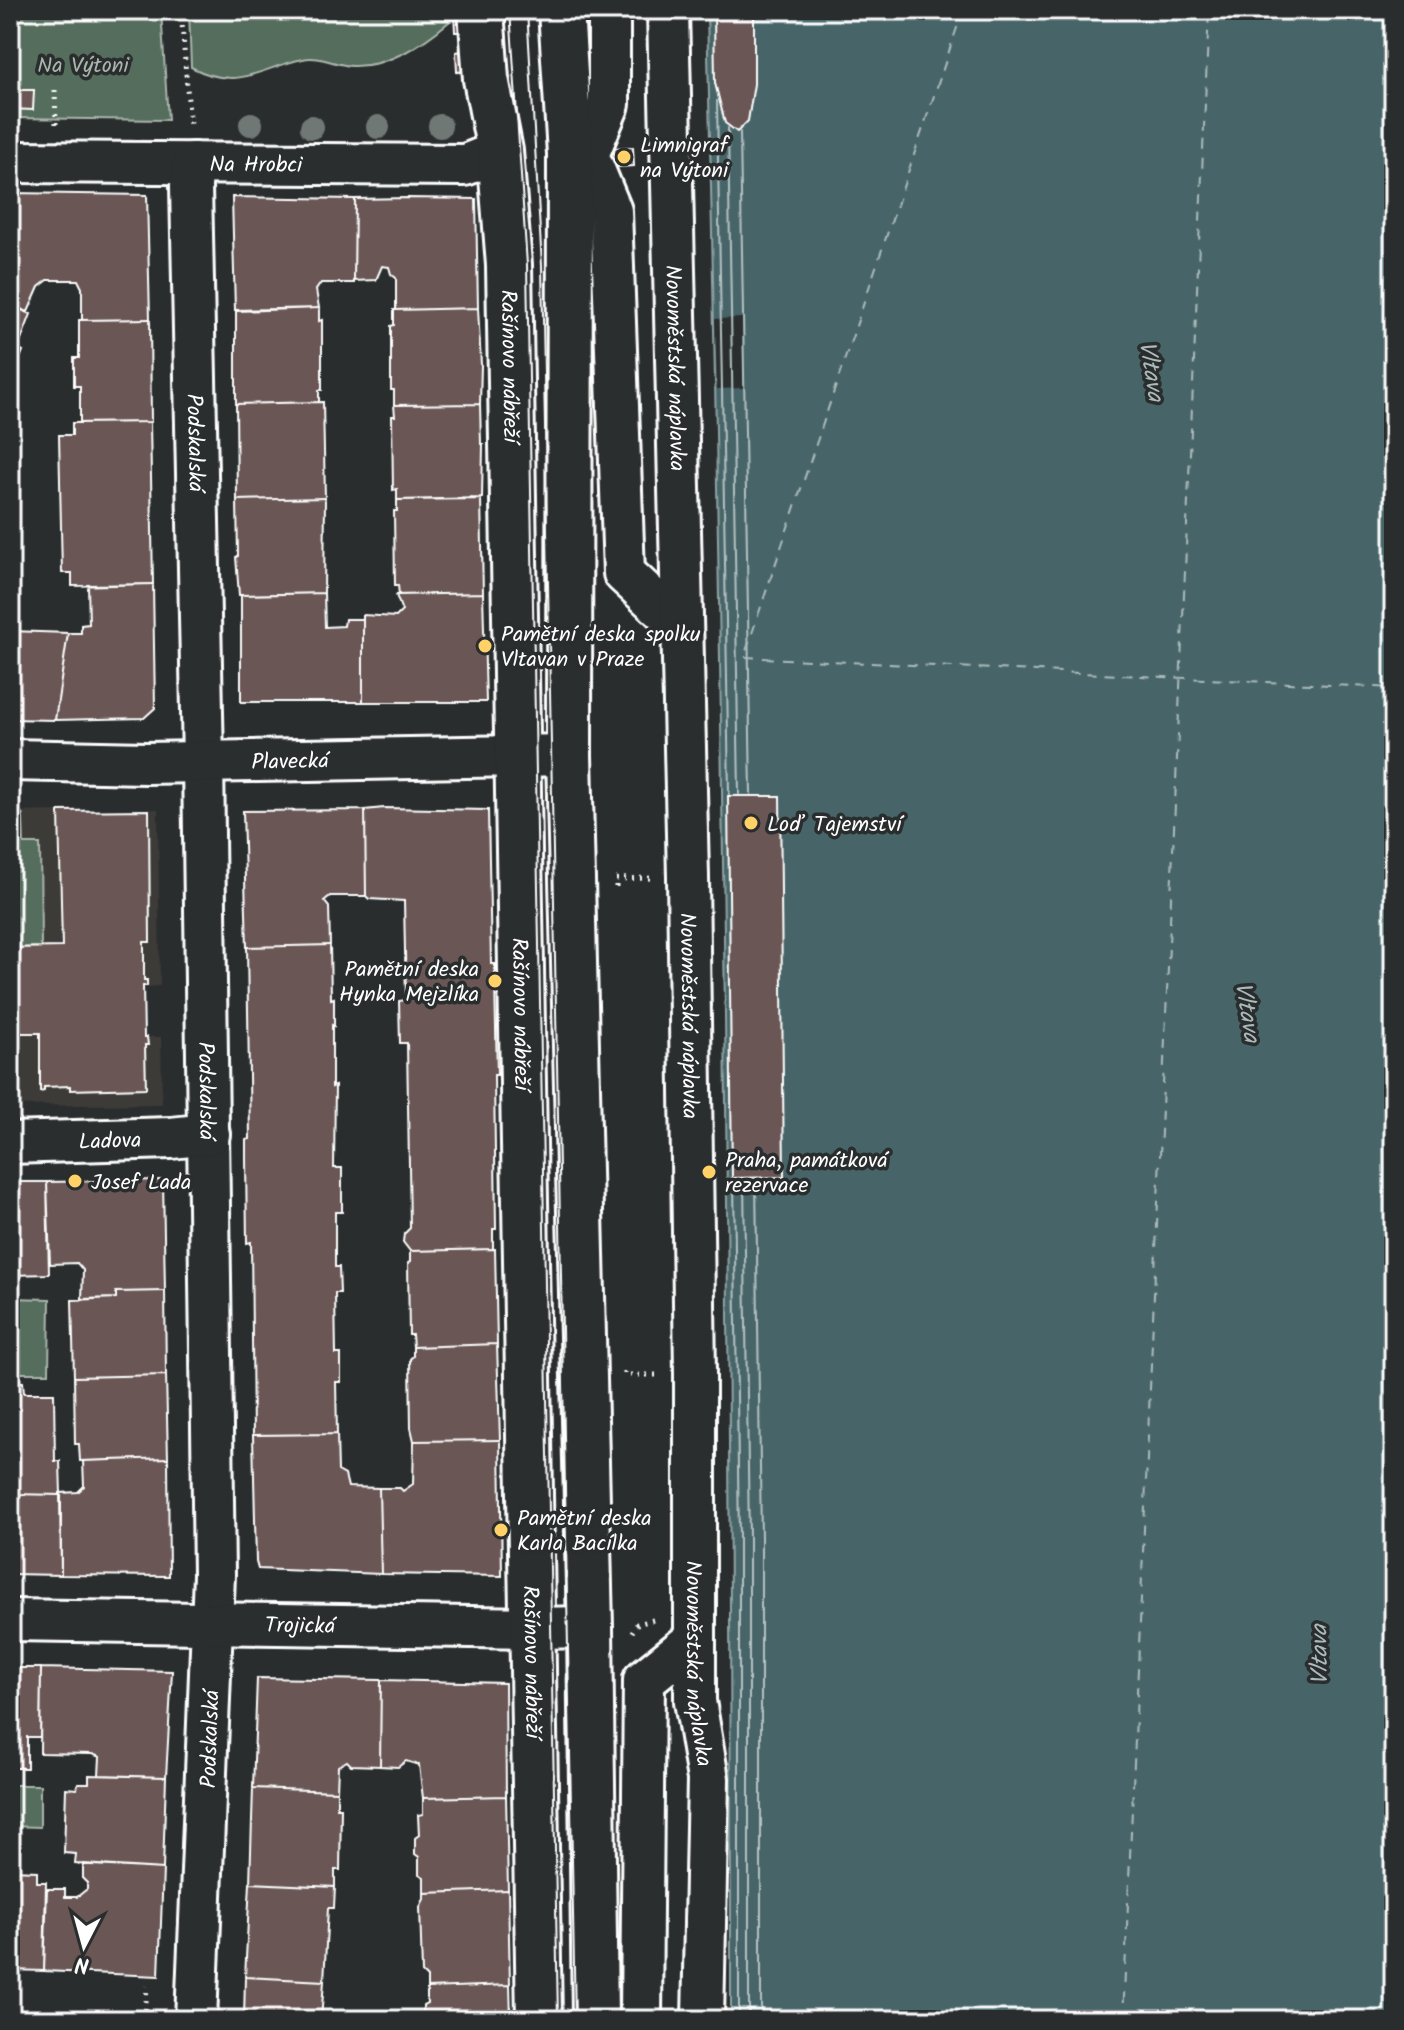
<svg xmlns="http://www.w3.org/2000/svg" width="1404" height="2030" viewBox="0 0 1404 2030" font-family="Kalam,sans-serif">
  <style>
    .built { fill: #3d3a39 }
    .green { fill: #546d5b; stroke: #aab6ad; stroke-width: 2 }
    .water { fill: #476568; stroke: #91a3a4; stroke-width: 2 }
    .pier { fill: #2a2d2e }
    .lines { fill: none; stroke-linecap: round; stroke-linejoin: round }
    .shore { stroke: #b5c1c3; stroke-width: 2 }
    .ferry { stroke: #acbabb; stroke-width: 2; stroke-dasharray: 10 8; stroke-linecap: butt }
    .building { fill: #695754; stroke: #fff; stroke-width: 2 }
    .street-casing { stroke: #fff; stroke-width: 46 }
    .secondary-casing { stroke: #fff; stroke-width: 50 }
    .path { stroke: #fff; stroke-width: 5; stroke-dasharray: 2 6; stroke-linecap: butt }
    .street { stroke: #2a2d2e; stroke-width: 40 }
    .secondary { stroke: #2a2d2e; stroke-width: 44 }
    .tram { stroke: #fff; stroke-width: 2 }
    .tree { fill: #707874 }
    .poi-dot { fill: #ffd166; stroke: #2a2d2e; stroke-width: 3 }
    .labels { text-anchor: middle; stroke-width: 7; stroke-linejoin: round; paint-order: stroke }
    .park-label { font-size: 22px; fill: #aab6ad; stroke: #2a2d2e }
    .poi-label { font-size: 22px; fill: #fff; stroke: #2a2d2e; text-anchor: start }
    .street-label { font-size: 22px; fill: #fff; stroke: #2a2d2e }
    .water-label { font-size: 24px; font-style: italic; fill: #acbabb; stroke: #2a2d2e }
  </style>
  <rect width="100%" height="100%" fill="#2a2d2e"/>
  <filter id="ink" filterUnits="userSpaceOnUse"><feTurbulence type="fractalNoise" baseFrequency=".0125" numOctaves="2"/><feDisplacementMap in="SourceGraphic" scale="16" xChannelSelector="R" yChannelSelector="G"/><feConvolveMatrix kernelMatrix="1 2 1 2 8 2 1 2 1" color-interpolation-filters="sRGB"/></filter>
  <g filter="url(#ink)">
    <path class="built" d="M158 809 160 986 143 987 144 1037H161L162 1104 10 1106V812Z"/>
    <path class="green" d="M24 10H161L168 120 10 118V31Z
      M189 10H450V21C423 44 389 67 352 66 335 65 319 55 303 59 259 68 239 92 191 67Z
      M10 812H21L23 816 24 844H40L41 947 10 948Z
      M10 1298 50 1299 49 1373H10Z
      M10 1785H40V1827L10 1826Z"/>
    <path class="water" d="M707 10H1394V2020H731C731 1350 723 680 707 10Z"/>
    <path class="pier" d="M742 318 744 388 717 389 715 319Z"/>
    <g class="lines">
      <path class="shore" d="M717 101 729 794
        M728 128 739 794
        M740 132 751 794
        M734 1180 739 1539V2020
        M744 1180 749 1539V2020
        M756 1180 761 1539V2020"/>
      <path class="ferry" d="M963 10 744 657 1394 688
        M1123 2020 1209 10"/>
    </g>
    <path class="building" d="M714 10H754V84L748 121 737 132 725 123 715 83Z
      M454 12H462L463 32H455Z
      M464 51 465 71 457 72 456 52Z
      M10 90H34L33 110 10 109Z
      M633 147 634 166 615 167 614 148Z
      M10 193 147 195 150 319 82 320V288L78 280H48L39 287 28 312 10 305Z
      M232 197 355 199 354 283H321L316 290 319 308 235 310Z
      M408 198 476 199 478 308 396 310V278L391 274 389 267 382 266 376 280 354 281 355 199Z
      M10 305 31 314 18 348 23 351 13 376 10 375Z
      M319 308V321L322 320V390H319V402L236 404V311Z
      M478 308 481 365 480 404 394 405V390H391V326L394 325V310Z
      M150 319 151 422 80 423V386H74V358H79V320Z
      M323 402 325 498 237 500 236 404Z
      M480 404 481 444H483L482 498 397 500V489L393 490 392 416H395L394 405Z
      M150 422 153 584 72 586V573H62L59 435H72V423Z
      M325 498 324 593 239 595 236 557 238 556 237 500Z
      M481 499 483 593 399 595 398 585H395L394 511H397V500Z
      M153 584 155 708 144 718 55 720 68 633H81V625L89 624 88 585Z
      M324 593 325 627 344 626 345 619H363V702H241V595Z
      M483 593 486 702H363V615L396 617 402 611 396 595Z
      M10 631 68 633 55 720 10 719Z
      M728 796H780L784 1177 732 1178Z
      M384 808 488 810 491 964H495V981L497 1075H494L496 1229H493V1249L410 1251 403 1242 404 1234 410 1228 407 1043H400L399 1001 406 1000 404 901 369 899 366 896 365 810Z
      M149 810 150 942H144V980H147V986H143L144 1037H147L148 1045H145L146 1088 70 1090V1086L44 1087V1091L40 1092V1033H17L16 1052H10V948L62 947 59 811Z
      M365 810 366 896H330L324 901 329 907 330 945 247 947 243 811Z
      M330 945 331 999 334 998V1026L332 1025V1087L335 1086 334 1168H342V1212H335V1267H339L340 1293H335L336 1354H341V1382H336L337 1434 253 1435 251 1242 247 1243 246 1158V1140L250 1139 247 947Z
      M163 1180 165 1291 116 1292V1298L82 1299 83 1270 77 1263 50 1264 47 1182Z
      M10 1182H47L49 1274 10 1275Z
      M495 1249 497 1344 413 1347 412 1335H409L408 1263 410 1262V1251Z
      M165 1291 166 1375 74 1377 72 1300 116 1298V1292Z
      M497 1344 500 1440 414 1441 411 1428 410 1359 413 1356V1347Z
      M166 1375 168 1458 80 1461 79 1444H75L74 1377Z
      M10 1382H23L24 1393H54L55 1461H60L61 1495 10 1494Z
      M337 1434 338 1471 345 1475 348 1487 379 1488 381 1574 258 1569 256 1562 253 1435Z
      M500 1440 502 1576 381 1574 379 1488H400L403 1491 413 1484 414 1441Z
      M168 1458 169 1576 61 1575 60 1493 78 1492 84 1486 83 1461Z
      M10 1494 61 1495V1575L10 1574Z
      M10 1668H41L40 1737H27V1768H10Z
      M41 1668 172 1671 166 1777 99 1775 100 1757 92 1754 40 1753Z
      M257 1678 381 1680 380 1766 351 1765 347 1761 338 1766 337 1791 253 1788Z
      M381 1680 505 1683 506 1796 423 1798 419 1765 406 1761 398 1767 380 1766Z
      M89 1775 166 1777 163 1869 75 1864 76 1854 64 1853 66 1788 77 1789 78 1783H89Z
      M253 1788 337 1791V1808H341L340 1870H335V1887L250 1883Z
      M506 1796 508 1890 424 1893V1877L419 1874V1857L415 1854V1838L419 1835 418 1815 423 1814V1798Z
      M83 1864 163 1869 159 1976 44 1971 47 1889H65V1897H77L87 1889V1883L83 1879Z
      M10 1870 37 1871V1882H46L44 1971 10 1970Z
      M250 1883 335 1887 334 1908H328L324 1981 245 1977Z
      M508 1890 510 1985 427 1988V1978L422 1973 420 1907 424 1899V1893Z
      M245 1977 324 1981 321 2020H244Z
      M510 1985 511 2020H423V2005L427 2003V1988Z"/>
    <g class="lines">
      <g class="street-casing">
        <g id="street">
          <path d="M609 10V104L588 155 611 211 624 573 682 627"/>
          <path id="s1" d="M668 10 688 877 695 1374V1701L708 1779 703 2020"/>
          <path id="s2" d="M10 162 465 165 500 151"/>
          <path id="s3" d="M193 163 191 186 203 760 214 1575 196 2020"/>
          <path id="s4" d="M10 760 146 763 569 755"/>
          <path id="s5" d="M10 1143 171 1138 209 1134"/>
          <path id="s6" d="M10 1620 533 1628 590 1627"/>
          <path d="M641 2020 644 1680 695 1639"/>
        </g>
      </g>
      <g class="secondary-casing">
        <g id="secondary">
          <path id="s7" d="M481 10 486 79 500 151 509 265 539 2020"/>
          <path d="M561 10 570 154 569 755 590 1627 595 2020"/>
        </g>
      </g>
      <path class="path" d="M181 10 190 126
        M55 90 56 125
        M616 887V879L653 878
        M625 1372V1375H656
        M632 1632 637 1624 657 1619
        M145 2018 147 1986"/>
      <use href="#street" class="street"/>
      <use href="#secondary" class="secondary"/>
      <path class="tram" d="M510 10 527 265 558 2020
        M527 10 542 266 575 2020"/>
    </g>
    <g class="tree">
      <circle cx="251" cy="124" r="12"/>
      <circle cx="440" cy="126" r="12"/>
      <circle cx="312" cy="127" r="12"/>
      <circle cx="378" cy="127" r="12"/>
    </g>
  </g>
  <g class="poi-dot">
    <circle cx="624" cy="157" r="8"/>
    <circle cx="485" cy="646" r="8"/>
    <circle cx="751" cy="823" r="8"/>
    <circle cx="495" cy="981" r="8"/>
    <circle cx="709" cy="1172" r="8"/>
    <circle cx="75" cy="1181" r="8"/>
    <circle cx="501" cy="1530" r="8"/>
  </g>
  <g class="labels">
    <g class="park-label">
      <text x="83" y="72">Na Výtoni</text>
    </g>
    <g class="poi-label">
      <text x="640" y="152">Limnigraf<tspan x="640" dy="25">na Výtoni</tspan></text>
      <text x="501" y="641">Pamětní deska spolku<tspan x="501" dy="25">Vltavan v Praze</tspan></text>
      <text x="767" y="831">Loď Tajemství</text>
      <text x="479" y="976" text-anchor="end">Pamětní deska<tspan x="479" dy="25">Hynka Mejzlíka</tspan></text>
      <text x="725" y="1167">Praha, památková<tspan x="725" dy="25">rezervace</tspan></text>
      <text x="91" y="1189">Josef Lada</text>
      <text x="517" y="1525">Pamětní deska<tspan x="517" dy="25">Karla Bacílka</tspan></text>
    </g>
    <g class="street-label">
      <text dy="8" stroke="none"><textPath href="#s2" startOffset="246">Na Hrobci</textPath></text>
      <text dy="8" stroke="none"><textPath href="#s7" startOffset="358">Rašínovo nábřeží</textPath></text>
      <text dy="8" stroke="none"><textPath href="#s1" startOffset="358">Novoměstská náplavka</textPath></text>
      <text dy="8" stroke="none"><textPath href="#s3" startOffset="280">Podskalská</textPath></text>
      <text dy="8" stroke="none"><textPath href="#s4" startOffset="280">Plavecká</textPath></text>
      <text dy="8" stroke="none"><textPath href="#s7" startOffset="1006">Rašínovo nábřeží</textPath></text>
      <text dy="8" stroke="none"><textPath href="#s1" startOffset="1006">Novoměstská náplavka</textPath></text>
      <text dy="8" stroke="none"><textPath href="#s3" startOffset="928">Podskalská</textPath></text>
      <text dy="8" stroke="none"><textPath href="#s5" startOffset="100">Ladova</textPath></text>
      <text dy="8" stroke="none"><textPath href="#s6" startOffset="290">Trojická</textPath></text>
      <text dy="8" stroke="none"><textPath href="#s7" startOffset="1654">Rašínovo nábřeží</textPath></text>
      <text dy="8" stroke="none"><textPath href="#s1" startOffset="1654">Novoměstská náplavka</textPath></text>
      <text transform="translate(209 1739) rotate(-88)" y="8">Podskalská</text>
    </g>
    <g class="water-label">
      <text transform="translate(1152 371) rotate(81)" y="8">Vltava</text>
      <text transform="translate(1248 1012) rotate(81)" y="8">Vltava</text>
      <text transform="translate(1319 1655) rotate(-91)" y="8">Vltava</text>
    </g>
  </g>
  <rect width="1404" height="2030" fill="none" stroke="#2a2d2e" stroke-width="40"/>
  <rect x="20" y="20" width="1364" height="1990" fill="none" stroke="#fff" stroke-width="3" filter="url(#ink)"/>
  <g transform="translate(84 1946) rotate(186)" stroke="#2a2d2e" stroke-width="6" paint-order="stroke">
  <path d="M0-6L14 30L0 20L-14 30Z" fill="#ffffff"/>
  <text y="-12" font-size="22" font-weight="bold" text-anchor="middle" fill="#ffffff">N</text>
  </g>
</svg>
